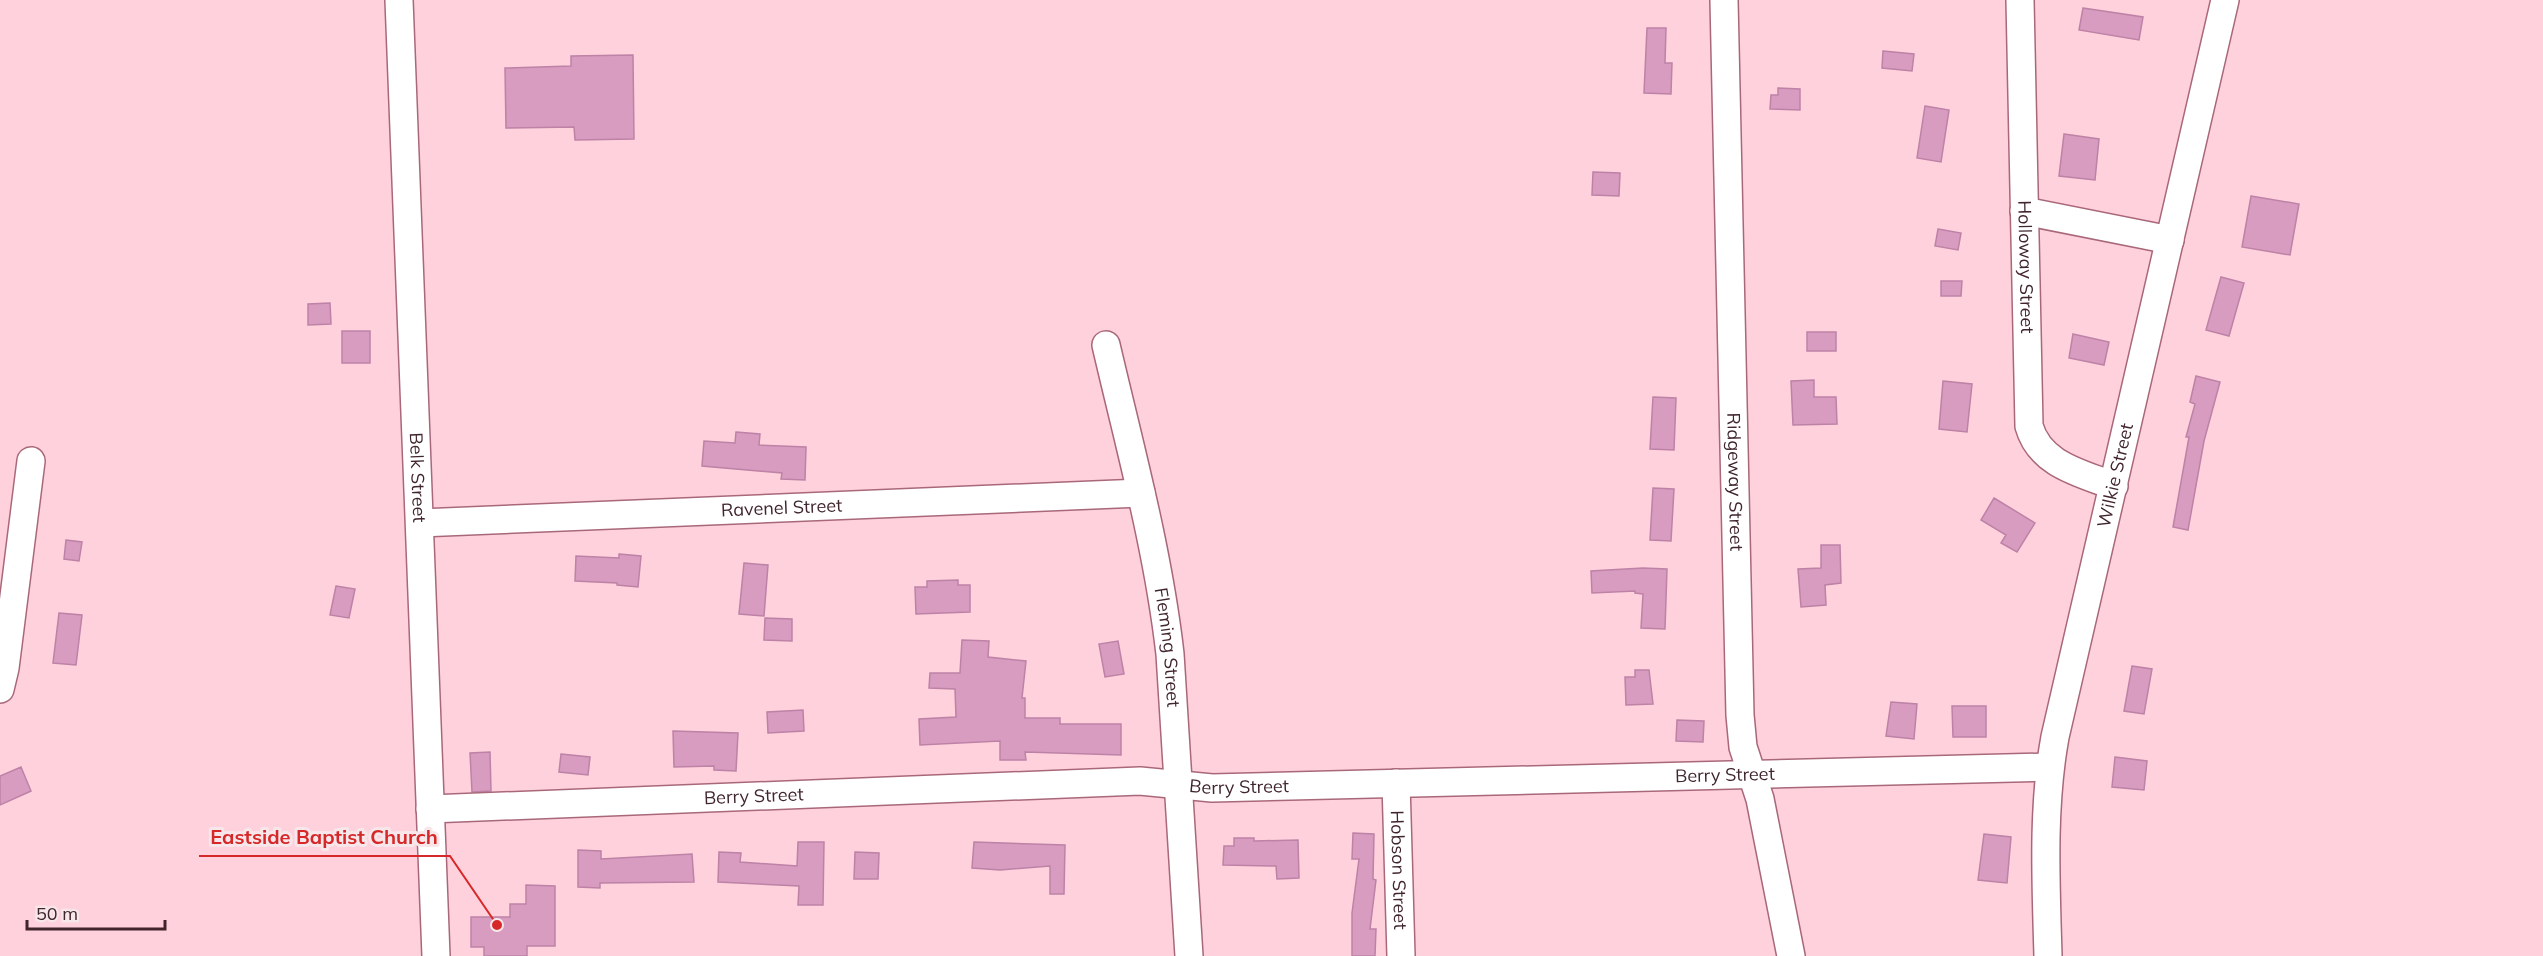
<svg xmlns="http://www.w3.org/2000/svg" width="2543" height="956" viewBox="0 0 2543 956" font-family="Mulish,sans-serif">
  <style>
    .building { fill: #d99cc1; stroke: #bd82a6; stroke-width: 1.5 }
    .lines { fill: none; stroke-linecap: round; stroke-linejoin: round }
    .minor-casing { stroke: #a9687a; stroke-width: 30 }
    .minor { stroke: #fff; stroke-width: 27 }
    .labels { text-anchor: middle; stroke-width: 6; stroke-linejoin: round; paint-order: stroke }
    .street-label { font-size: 18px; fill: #40252c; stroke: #f7e7eb }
    .leader { fill: none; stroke: #d62828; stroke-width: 2 }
    .callout-dot { fill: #d62828; stroke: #f7e7eb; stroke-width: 2 }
    .callout-label { font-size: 20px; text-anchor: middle; font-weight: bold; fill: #d62828; stroke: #f7e7eb; stroke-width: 6; stroke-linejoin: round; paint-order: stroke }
  </style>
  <rect width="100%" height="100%" fill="#fed1dc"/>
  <path class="building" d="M2083 8 2143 17 2139 40 2079 30Z
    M1647 28H1666L1665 63H1672L1671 94 1644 93Z
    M1883 51 1914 54 1912 71 1882 68Z
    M633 55 634 139 575 140 574 127 506 128 505 68 571 66V56Z
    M1778 88 1800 89V110L1770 109 1771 95H1778Z
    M1925 106 1949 110 1941 162 1917 158Z
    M2064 134 2099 139 2095 180 2059 176Z
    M1593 172 1620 173 1619 196 1592 195Z
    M2251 196 2299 204 2290 255 2242 247Z
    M1938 229 1961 233 1958 250 1935 246Z
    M2221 277 2244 283 2229 336 2206 330Z
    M1941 281H1962L1961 296H1941Z
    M330 303 331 324 308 325V304Z
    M342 331H370V363H342Z
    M1807 332H1836V351H1807Z
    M2073 334 2109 342 2104 365 2069 358Z
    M2196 376 2220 382 2204 441 2188 530 2173 527 2189 437H2186L2195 404 2190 402Z
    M1814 380V397H1836L1837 424 1793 425 1791 381Z
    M1943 381 1972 384 1967 432 1939 429Z
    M1653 397 1676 398 1674 450 1650 449Z
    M736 432 760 434 759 445 806 447 805 480 781 479 782 473 702 466 704 441 735 443Z
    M1653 488 1674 489 1671 541 1650 540Z
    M1994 498 2035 523 2017 552 2001 543 2006 535 1981 520Z
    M66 540 82 542 79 561 64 559Z
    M1821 545H1840L1841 583 1825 585 1826 605 1801 607 1798 569 1821 568Z
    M619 554 641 556 638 587 617 585V583L575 581 576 556 619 558Z
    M744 563 768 565 764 616 739 614Z
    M1643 568 1667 569 1665 629 1641 628 1643 594 1635 593V591L1592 593 1591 571Z
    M958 580V585H970V612L916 614 915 587H927V581Z
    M336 586 355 589 349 618 330 615Z
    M59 613 82 615 76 665 53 663Z
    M765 618 792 619V641L764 640Z
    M962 640 989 641 988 657 1026 661 1022 698H1025V718H1060V724H1121V755L1025 752 1026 760H1000V741L920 745 919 719 956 717 955 689 929 688 930 673H960Z
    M1118 641 1124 674 1105 677 1099 644Z
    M2132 666 2152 669 2144 714 2124 711Z
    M1635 670H1649L1653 704 1626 705 1625 677H1635Z
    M1891 702 1917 704 1914 739 1886 736Z
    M1952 706H1986V737H1953Z
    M803 710 804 731 768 733 767 712Z
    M1677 720 1704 721 1703 742 1676 741Z
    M673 731 738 733 736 771 714 770V766L674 767Z
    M490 752 491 791 472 792 470 753Z
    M561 754 590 757 588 775 559 772Z
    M2115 757 2147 761 2144 790 2112 787Z
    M21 767 31 791 0 805V776Z
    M1353 833 1374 834 1373 879 1376 880 1370 929H1376L1375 956H1352V913L1359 859H1352Z
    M1984 834 2011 837 2007 883 1978 880Z
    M1234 838H1254V841L1298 840 1299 878 1277 879 1276 866 1223 865 1224 846H1234Z
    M798 842H824L823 905H798L799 886 718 882 719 852 741 853 740 862 797 866Z
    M974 842 1065 845 1064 894H1050V866L1000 870 972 868Z
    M578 850 601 851V859L692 854 694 882 600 883V888L578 887Z
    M855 852 879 853 878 879H854Z
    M526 885 555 886V946H527V956H484V947H471V917H510V904H526Z"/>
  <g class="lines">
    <g class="minor-casing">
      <g id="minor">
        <path id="s1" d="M399 0 436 956"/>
        <path id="s2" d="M1724 0 1740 715 1743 747 1760 799 1791 956"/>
        <path id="s3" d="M2020 0 2029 426C2040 465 2081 473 2114 486"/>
        <path d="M2024 211 2170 240"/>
        <path id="s4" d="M1106 345C1130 448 1158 549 1170 654L1189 956"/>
        <path id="s5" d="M420 523 1141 493"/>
        <path d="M0 689 5 668 31 461"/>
        <path id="s6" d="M1396 783 1401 956"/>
        <path id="s7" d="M430 809 1140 781 1212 788 2049 767"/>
        <path id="s8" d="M2048 956C2046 884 2042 808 2055 737L2225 0"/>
      </g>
    </g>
    <use href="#minor" class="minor"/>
  </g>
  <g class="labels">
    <g class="street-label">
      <text dy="6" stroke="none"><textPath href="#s3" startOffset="267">Holloway Street</textPath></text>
      <text dy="6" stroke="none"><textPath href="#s8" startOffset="488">Wilkie Street</textPath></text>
      <text dy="6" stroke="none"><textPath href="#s1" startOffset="478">Belk Street</textPath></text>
      <text dy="6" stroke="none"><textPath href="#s2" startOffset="482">Ridgeway Street</textPath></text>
      <text dy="6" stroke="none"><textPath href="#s5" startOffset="362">Ravenel Street</textPath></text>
      <text dy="6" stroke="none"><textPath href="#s4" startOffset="309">Fleming Street</textPath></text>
      <text dy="6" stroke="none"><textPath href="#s7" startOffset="1296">Berry Street</textPath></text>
      <text dy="6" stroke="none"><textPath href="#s7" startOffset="810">Berry Street</textPath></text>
      <text dy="6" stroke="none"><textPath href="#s7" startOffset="324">Berry Street</textPath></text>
      <text dy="6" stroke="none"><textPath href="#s6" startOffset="87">Hobson Street</textPath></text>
    </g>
  </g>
  <path class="leader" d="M497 925L450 856H199"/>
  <circle class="callout-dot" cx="497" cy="925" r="6"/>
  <g class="callout-label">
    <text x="324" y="844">Eastside Baptist Church</text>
  </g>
  <path d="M27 920v9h138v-9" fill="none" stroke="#40252c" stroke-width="3"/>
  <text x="36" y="920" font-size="18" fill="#40252c" stroke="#f7e7eb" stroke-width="4.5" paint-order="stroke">50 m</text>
</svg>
